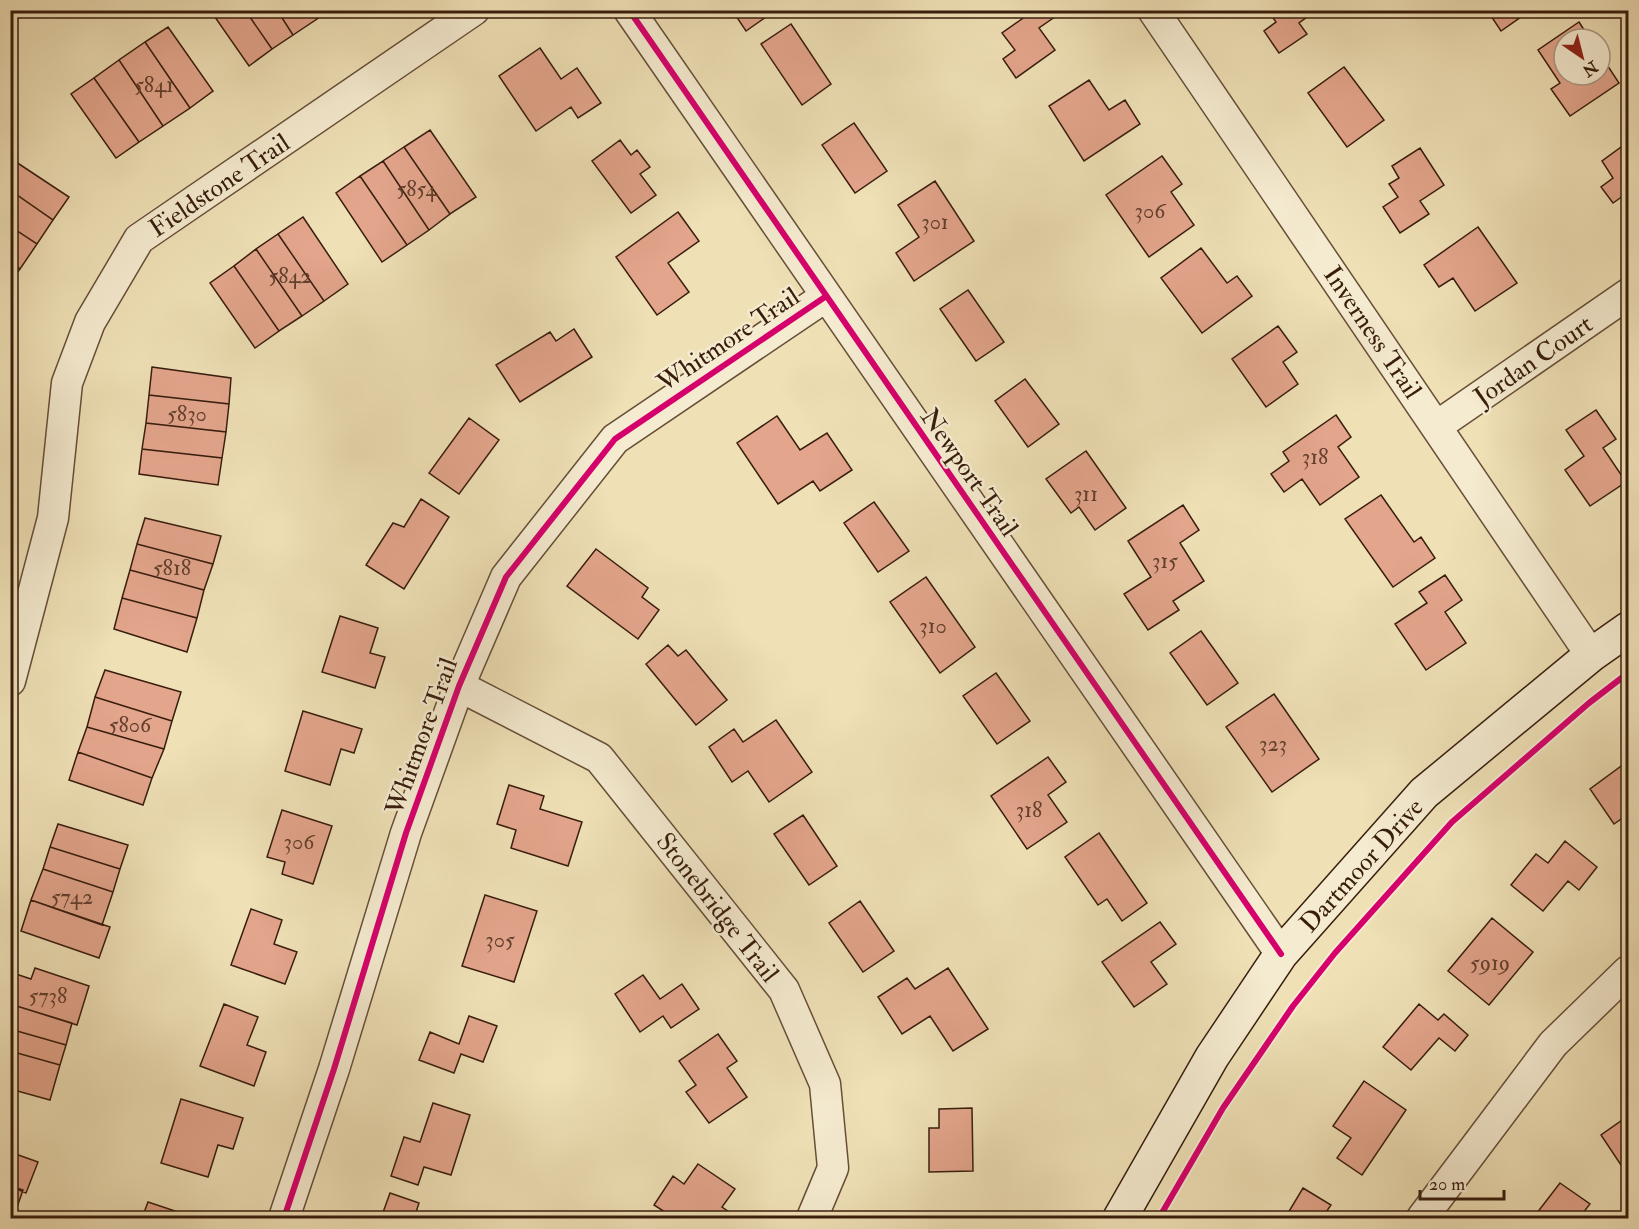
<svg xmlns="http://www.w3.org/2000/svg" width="1639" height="1229" viewBox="0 0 1639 1229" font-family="'IM FELL Double Pica',serif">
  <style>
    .building { fill: #e3a58c; stroke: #381d0d; stroke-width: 1.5 }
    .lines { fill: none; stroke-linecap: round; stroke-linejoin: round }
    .street-casing { stroke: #664e37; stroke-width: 33 }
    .secondary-casing { stroke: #381d0d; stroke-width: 36 }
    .street { stroke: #f5ebd0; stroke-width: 30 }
    .secondary { stroke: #f5ebd0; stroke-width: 33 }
    .cycleway-casing { stroke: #f5ebd0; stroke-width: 10 }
    .cycleway { stroke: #d6006c; stroke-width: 6 }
    .labels { text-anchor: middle; stroke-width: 5; stroke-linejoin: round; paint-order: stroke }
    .number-label { font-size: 22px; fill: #633f2d }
    .street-label { font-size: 26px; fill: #381d0d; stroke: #f5ebd0 }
  </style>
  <rect width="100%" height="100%" fill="#efe0b6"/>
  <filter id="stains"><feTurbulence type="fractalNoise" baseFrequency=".00333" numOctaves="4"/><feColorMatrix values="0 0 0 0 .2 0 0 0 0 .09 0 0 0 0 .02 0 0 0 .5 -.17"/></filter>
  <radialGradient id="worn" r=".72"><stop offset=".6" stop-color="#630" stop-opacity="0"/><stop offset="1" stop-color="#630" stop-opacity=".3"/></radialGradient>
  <path class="building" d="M210 10H245L272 49 249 66Z
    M245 10H277L293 35 272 49Z
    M277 10H312L317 19 293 35Z
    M312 10H330L317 19Z
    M732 10H776L746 31Z
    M1022 10 1062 12 1039 28 1055 50 1016 78 1003 59 1015 50 1002 33 1026 16Z
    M1270 10H1317L1299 23 1307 34 1279 53 1264 31 1276 22 1269 12Z
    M1487 10H1531L1501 31Z
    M1579 22 1590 39H1564V75H1600V54L1619 83 1570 116 1551 89 1560 83 1538 50Z
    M791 24 831 84 802 105 761 44Z
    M168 27 213 91 190 108 145 42Z
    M145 42 190 108 163 126 119 60Z
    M540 48 561 79 577 68 601 103 578 118 571 107 536 131 499 76Z
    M119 60 163 126 139 142 94 78Z
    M1344 67 1384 120 1347 147 1308 93Z
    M94 78 139 142 116 158 71 94Z
    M1089 80 1109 110 1125 100 1140 124 1084 161 1049 106Z
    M854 123 887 171 855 193 822 145Z
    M430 130 476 197 450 214 404 147Z
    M620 140 631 155 637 150 650 167 640 174 656 195 631 213 592 161Z
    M1628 142V204L1623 196 1613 203 1601 187 1613 178 1602 161Z
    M404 147 450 214 429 230 383 161Z
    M1420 148 1444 185 1420 201 1429 214 1400 233 1383 207 1398 197 1389 184 1399 178 1392 166Z
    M1162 156 1182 184 1171 192 1194 225 1149 257 1106 195Z
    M10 158 69 197 53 220 10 190Z
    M383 161 429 230 407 245 360 176Z
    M360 176 407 245 382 262 336 193Z
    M935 181 974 241 914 281 896 253 919 237 898 205Z
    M10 190 53 220 37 244 10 226Z
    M678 212 699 241 668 263 689 292 657 315 616 257Z
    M303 217 348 284 324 301 278 234Z
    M10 226 37 244 20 269 10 262Z
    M1478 227 1517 283 1475 311 1453 278 1439 287 1424 265Z
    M278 234 324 301 302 316 256 249Z
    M1201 248 1227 283 1237 276 1252 296 1202 333 1161 278Z
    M256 249 302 316 279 331 234 266Z
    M10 262 20 269 10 283Z
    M234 266 279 331 255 348 210 283Z
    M968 290 1004 342 976 361 940 309Z
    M1278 326 1297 352 1283 362 1298 384 1266 407 1232 359Z
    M574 329 592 357 520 402 496 365 550 332 556 341Z
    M152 367 231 378 229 404 149 395Z
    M1025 379 1059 424 1028 447 995 401Z
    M149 395 229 404 226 432 146 423Z
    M1596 410 1616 439 1603 448 1626 482 1590 506 1565 470 1584 456 1566 430Z
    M1336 415 1351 437 1338 447 1359 477 1320 505 1302 479 1284 492 1271 474 1289 461 1283 452Z
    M777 416 800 450 827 433 852 470 820 491 813 481 778 504 737 443Z
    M469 418 499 440 459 494 429 473Z
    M146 423 226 432 222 458 142 449Z
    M142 449 222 458 218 485 139 474Z
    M1086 451 1126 508 1095 530 1079 507 1071 513 1046 479Z
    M1381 495 1414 542 1421 537 1435 558 1393 587 1345 519Z
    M421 499 449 517 404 589 366 565 393 523 404 527Z
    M874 502 909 551 878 572 844 523Z
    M1183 505 1199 530 1180 543 1204 581 1173 601 1179 610 1148 630 1124 594 1151 577 1128 541Z
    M145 518 221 536 213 564 137 544Z
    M137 544 213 564 204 590 130 570Z
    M596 549 648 588 642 597 659 610 638 639 567 586Z
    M130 570 204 590 197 618 122 598Z
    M1445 575 1462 600 1445 612 1466 643 1426 670 1395 624 1427 603 1419 592Z
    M926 577 975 647 940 673 890 602Z
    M122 598 197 618 187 652 114 629Z
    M340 616 378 628 370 653 385 657 375 688 322 672Z
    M1201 631 1238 683 1207 705 1170 653Z
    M668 645 678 656 686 650 727 700 696 725 646 664Z
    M105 670 181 692 172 721 95 697Z
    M996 673 1030 721 997 744 963 696Z
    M1274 694 1319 759 1272 792 1226 727Z
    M95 697 172 721 164 749 87 727Z
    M303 711 362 729 354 753 341 749 330 785 285 771Z
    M776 720 812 772 769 802 748 771 732 782 709 747 734 729 743 742Z
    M87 727 164 749 152 778 78 752Z
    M78 752 152 778 143 805 69 780Z
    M1048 757 1066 782 1048 795 1067 822 1027 849 991 796Z
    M1628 761V814L1614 824 1590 789Z
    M509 785 544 796 540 809 582 822 568 866 511 848 516 830 497 824Z
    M282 810 332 826 313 884 282 874 285 862 267 857Z
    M803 815 837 866 809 885 774 834Z
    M58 824 128 845 120 869 50 847Z
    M1099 833 1147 903 1122 921 1107 899 1098 905 1065 857Z
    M1565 841 1597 867 1579 890 1568 881 1543 911 1511 885 1536 854 1548 863Z
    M50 847 120 869 113 892 43 869Z
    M43 869 113 892 102 925 31 900Z
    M485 895 537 911 514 982 462 966Z
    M31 900 110 927 99 958 21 931Z
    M860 901 894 951 863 972 829 923Z
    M251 909 282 920 274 944 297 952 285 984 231 965Z
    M1492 918 1533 952 1489 1005 1448 971Z
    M1160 922 1176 944 1151 962 1167 984 1134 1007 1102 962Z
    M35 968 89 986 77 1025 10 1004V972L31 979Z
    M948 968 988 1029 953 1051 930 1016 902 1034 878 997 907 978 915 989Z
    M643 975 660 999 682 984 699 1009 671 1028 663 1016 640 1032 615 994Z
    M10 1004 72 1023 66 1045 10 1029Z
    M224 1004 258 1017 247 1045 266 1052 254 1086 200 1066Z
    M1419 1004 1438 1020 1444 1014 1468 1035 1455 1051 1439 1038 1411 1070 1383 1047Z
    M469 1016 497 1026 483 1062 461 1054 454 1073 419 1060 430 1032 459 1044Z
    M10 1029 66 1045 60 1065 10 1051Z
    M718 1034 737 1061 727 1068 747 1097 709 1123 686 1092 696 1085 679 1061Z
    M10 1051 60 1065 50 1100 10 1089Z
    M1364 1081 1406 1110 1362 1175 1337 1158 1351 1138 1333 1126Z
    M1628 1097V1112L1622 1102Z
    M181 1099 243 1118 233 1149 218 1145 208 1177 161 1163Z
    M433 1103 470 1115 451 1175 424 1167 418 1185 391 1176 404 1137 420 1142Z
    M972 1108 973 1171 929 1172V1128H939V1109Z
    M1628 1116V1168L1625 1171 1601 1135Z
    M10 1152 38 1162 26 1193 10 1186Z
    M698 1164 735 1189 722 1207 738 1218H674L654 1205 673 1176 684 1184Z
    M1560 1183 1590 1204 1579 1218H1533Z
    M10 1186 23 1190 14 1216 10 1215Z
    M1303 1188 1331 1205 1322 1218H1285Z
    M390 1193 419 1203 414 1218H381Z
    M148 1202 196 1218H142Z"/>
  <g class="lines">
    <g class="street-casing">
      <path id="street" d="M629 10 1281 954
        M1153 10 1591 655
        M1437 426 1628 294
        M10 681 53 518 67 383 90 322 139 239 474 10
        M459 686 599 758 784 990 825 1084 833 1168 812 1218
        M284 1218 334 1069 406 833 459 686 506 577 615 439 825 297
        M1422 1218 1553 1044 1628 971"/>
    </g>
    <g class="secondary-casing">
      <path id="secondary" d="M1120 1218 1212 1057 1281 954 1424 793 1591 655 1628 629"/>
    </g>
    <use href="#street" class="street"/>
    <use href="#secondary" class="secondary"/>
    <g class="cycleway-casing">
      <path id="cycleway" d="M629 10 1281 954
        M284 1218 334 1069 406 833 459 686 506 577 615 439 825 297
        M1159 1218 1223 1108 1293 1006 1335 953 1452 822 1589 703 1628 673"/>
    </g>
    <use href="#cycleway" class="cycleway"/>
  </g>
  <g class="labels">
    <g class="number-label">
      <text x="154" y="92">5841</text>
      <text x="417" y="196">5854</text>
      <text x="1150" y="218">306</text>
      <text x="935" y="229">301</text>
      <text x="290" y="283">5842</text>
      <text x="187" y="421">5830</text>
      <text x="1315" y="464">318</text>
      <text x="1086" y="501">311</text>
      <text x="1165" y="568">315</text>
      <text x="172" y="575">5818</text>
      <text x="933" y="633">310</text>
      <text x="130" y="732">5806</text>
      <text x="1273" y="751">323</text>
      <text x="1029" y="817">318</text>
      <text x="299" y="849">306</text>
      <text x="72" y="904">5742</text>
      <text x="500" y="947">305</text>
      <text x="1490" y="970">5919</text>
      <text x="48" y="1003">5738</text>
    </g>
    <g class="street-label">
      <text transform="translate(219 185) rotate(-34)" y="9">Fieldstone Trail</text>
      <text transform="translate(1373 332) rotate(56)" y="9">Inverness Trail</text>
      <text transform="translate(728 339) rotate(-34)" y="9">Whitmore Trail</text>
      <text transform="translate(1533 360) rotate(-35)" y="9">Jordan Court</text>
      <text transform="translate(970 472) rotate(55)" y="9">Newport Trail</text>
      <text transform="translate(421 736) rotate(-70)" y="9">Whitmore Trail</text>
      <text transform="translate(1361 865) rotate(-48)" y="9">Dartmoor Drive</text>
      <text transform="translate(718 907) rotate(52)" y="9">Stonebridge Trail</text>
    </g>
  </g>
  <rect width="1639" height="1229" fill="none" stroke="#efe0b6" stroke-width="36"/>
  <rect x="12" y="12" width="1615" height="1205" fill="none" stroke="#381d0d" stroke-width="3"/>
  <rect x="18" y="18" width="1603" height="1193" fill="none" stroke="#381d0d" stroke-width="1.5"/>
  <g transform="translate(1582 57) rotate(145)"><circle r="28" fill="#f5ebd0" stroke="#a99982" stroke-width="1.5"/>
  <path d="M0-4.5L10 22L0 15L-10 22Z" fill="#8f2418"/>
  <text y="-9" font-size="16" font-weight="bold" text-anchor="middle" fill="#381d0d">N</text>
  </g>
  <path d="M1420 1190v9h84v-9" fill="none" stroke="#381d0d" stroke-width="3"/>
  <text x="1429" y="1190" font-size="18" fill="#381d0d" stroke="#f5ebd0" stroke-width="4.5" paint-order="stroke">20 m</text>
  <rect width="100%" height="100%" filter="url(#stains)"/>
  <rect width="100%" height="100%" fill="url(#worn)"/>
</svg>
